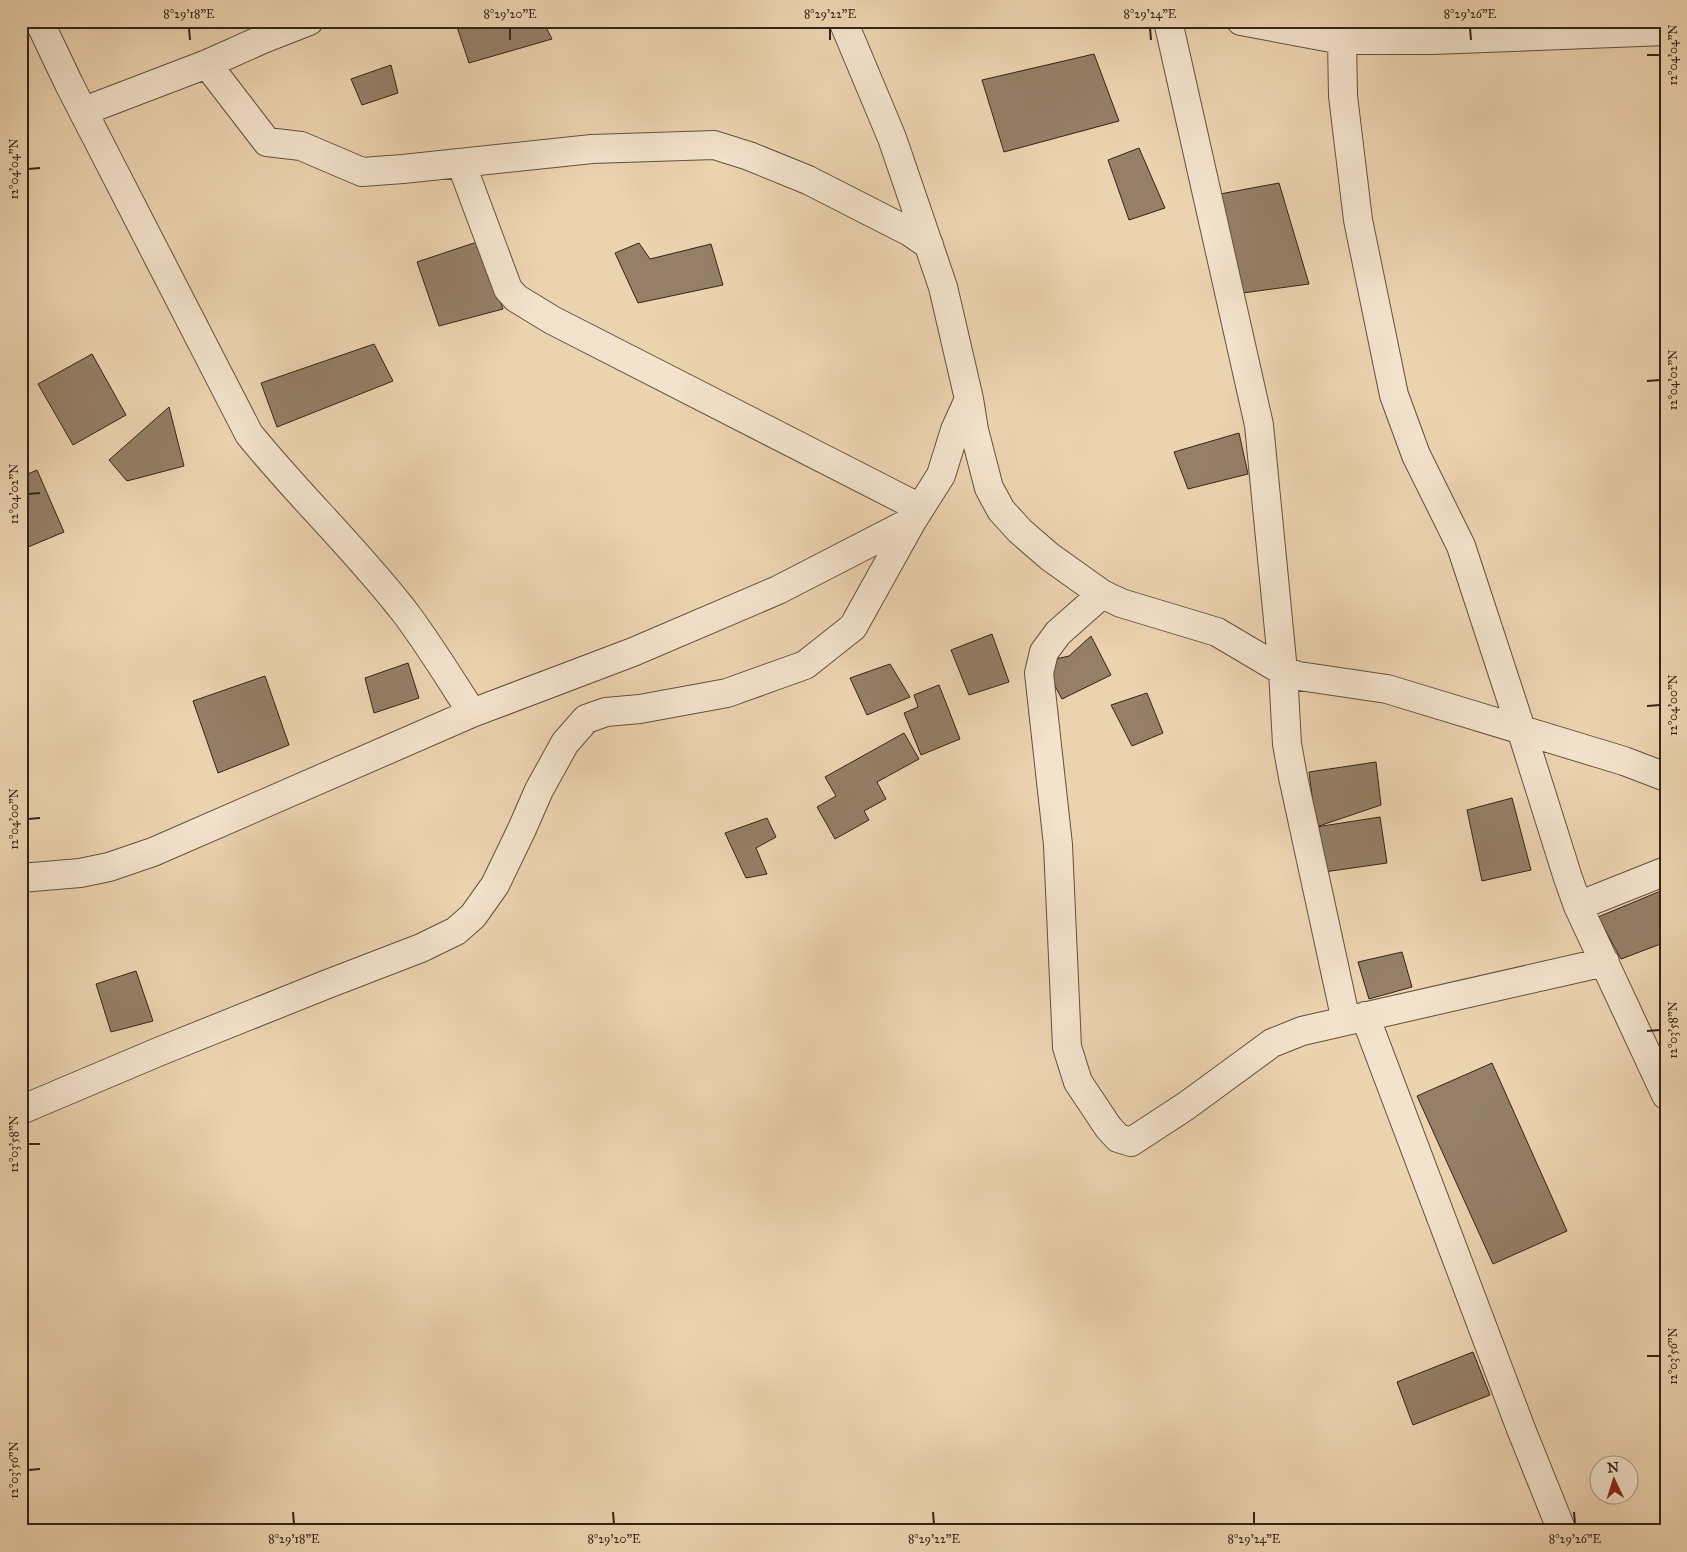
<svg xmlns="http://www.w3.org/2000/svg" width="1687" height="1552" viewBox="0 0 1687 1552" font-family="'IM FELL Great Primer',serif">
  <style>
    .building { fill: #957f67; stroke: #362417 }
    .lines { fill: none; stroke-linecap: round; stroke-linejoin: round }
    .minor-casing { stroke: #64503d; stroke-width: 30 }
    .minor { stroke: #f3e2cc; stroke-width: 28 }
    .ticks { fill: none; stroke: #362417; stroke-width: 2 }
    .neatline { fill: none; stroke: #362417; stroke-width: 2 }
    .ticks-label { font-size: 12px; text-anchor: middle; fill: #362417 }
  </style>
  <rect width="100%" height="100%" fill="#ecd3b0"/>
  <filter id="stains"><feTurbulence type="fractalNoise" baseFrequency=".004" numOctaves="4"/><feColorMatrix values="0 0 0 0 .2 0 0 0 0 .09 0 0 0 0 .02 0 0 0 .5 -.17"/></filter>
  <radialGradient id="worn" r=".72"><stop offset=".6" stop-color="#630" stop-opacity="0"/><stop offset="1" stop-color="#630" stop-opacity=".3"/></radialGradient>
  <path class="building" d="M455 21H501L502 24 511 21H543L552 39 469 63Z
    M1094 54 1119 121 1004 152 982 80Z
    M391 65 398 93 362 105 351 79Z
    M1139 148 1165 208 1129 220 1108 160Z
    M1279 183 1309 284 1243 293 1220 194Z
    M480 241 503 309 439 326 417 262Z
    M639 243 650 259 711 244 723 285 638 303 615 253Z
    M374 344 393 381 277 427 261 383Z
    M92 354 126 415 73 445 38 384Z
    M169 407 184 466 127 481 109 460Z
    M1239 433 1248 474 1188 489 1174 452Z
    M37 470 64 532 21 550V477Z
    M992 634 1009 682 969 695 951 650Z
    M1091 636 1111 675 1062 699 1042 662 1069 656Z
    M408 663 419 698 374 713 365 678Z
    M890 664 910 697 867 715 850 678Z
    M265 676 289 745 218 773 193 701Z
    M939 685 960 739 921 755 904 713 918 707 914 695Z
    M1147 693 1163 733 1132 746 1111 705Z
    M904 733 919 759 877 782 886 799 864 811 869 820 835 839 817 807 836 796 825 777Z
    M1376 762 1381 805 1316 827 1309 772Z
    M1512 798 1531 870 1482 881 1467 810Z
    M1380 817 1387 863 1324 872 1316 827Z
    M767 818 776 837 756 848 767 874 746 878 725 833Z
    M1663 890 1666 893V942L1621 959 1598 917Z
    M1402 952 1412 987 1369 999 1358 962Z
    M136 971 153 1021 111 1032 96 984Z
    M1492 1063 1567 1231 1493 1264 1417 1096Z
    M1473 1352 1490 1395 1413 1425 1397 1382Z"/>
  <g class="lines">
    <g class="minor-casing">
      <path id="minor" d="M39 21 69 84 249 434C299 496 358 551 407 615 430 646 451 680 472 713
        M843 21 892 138 943 287 969 399 974 430 989 488 1001 510 1020 531 1050 557 1102 594 1121 603 1217 632 1283 671 1299 676 1387 689 1624 761 1666 777
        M1168 21 1259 425 1283 671 1287 744 1293 777 1346 1021
        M1241 21 1342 40H1432L1666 31
        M1342 40 1343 96 1358 220 1394 395 1416 455 1461 546 1521 729 1568 878 1578 906 1666 1095
        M207 64 267 142 301 146 362 172 403 169 592 149 714 145 749 156 808 180 910 232 929 245
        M84 111 207 64 263 39 309 21
        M461 163 508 289 516 298 552 320 920 508
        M1102 594 1058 633 1044 652 1039 673 1058 845 1067 1047 1078 1082 1108 1127 1118 1138 1131 1142 1186 1106 1272 1043 1302 1031 1605 962
        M21 878 80 873 109 867 153 852 472 713 633 652 778 590 912 521
        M1578 906 1666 871
        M1365 1016 1521 1429 1562 1531
        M21 1110 158 1052 325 985 421 948 456 931 473 916 495 885 522 829 539 790 565 743 586 719 606 712 640 709 727 693 805 665 853 627 912 521 941 475 955 430 969 399"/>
    </g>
    <use href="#minor" class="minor"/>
  </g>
  <path class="ticks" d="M189 28 190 40M510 28V40M830 28V40M1150 28 1151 40M1470 28 1471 40M1647 55H1660M28 169 40 168M1647 381 1660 380M28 494 40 493M1647 706 1660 705M28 819 40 818M1647 1031 1660 1030M28 1144H40M1647 1356H1660M28 1470 40 1469M293 1512 294 1524M613 1512 614 1524M933 1512 934 1524M1254 1512V1524M1574 1512 1575 1524"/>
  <rect width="1687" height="1552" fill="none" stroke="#ecd3b0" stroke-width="55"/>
  <g transform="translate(1614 1480) rotate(356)"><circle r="24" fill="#f3e2cc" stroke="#a79684"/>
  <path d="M0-4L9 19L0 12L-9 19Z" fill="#8f2418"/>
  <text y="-8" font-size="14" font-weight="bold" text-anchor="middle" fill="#362417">N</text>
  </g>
  <rect x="28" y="28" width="1632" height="1496" class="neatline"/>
  <g class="ticks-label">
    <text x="189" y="18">8°29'18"E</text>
    <text x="510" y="18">8°29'20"E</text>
    <text x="830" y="18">8°29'22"E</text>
    <text x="1150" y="18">8°29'24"E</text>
    <text x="1470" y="18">8°29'26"E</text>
    <text transform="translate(1673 55) rotate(-90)" y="4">12°04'04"N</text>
    <text transform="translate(14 169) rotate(-90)" y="4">12°04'04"N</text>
    <text transform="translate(1673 380) rotate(-90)" y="4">12°04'02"N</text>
    <text transform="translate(14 494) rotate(-90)" y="4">12°04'02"N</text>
    <text transform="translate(1673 705) rotate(-90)" y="4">12°04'00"N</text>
    <text transform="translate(14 819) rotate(-90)" y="4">12°04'00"N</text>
    <text transform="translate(1673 1030) rotate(-90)" y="4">12°03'58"N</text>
    <text transform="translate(14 1144) rotate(-90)" y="4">12°03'58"N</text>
    <text transform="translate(1673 1356) rotate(-90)" y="4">12°03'56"N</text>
    <text transform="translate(14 1470) rotate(-90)" y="4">12°03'56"N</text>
    <text x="294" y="1543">8°29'18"E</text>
    <text x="614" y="1543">8°29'20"E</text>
    <text x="934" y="1543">8°29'22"E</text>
    <text x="1254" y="1543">8°29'24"E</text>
    <text x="1575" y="1543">8°29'26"E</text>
  </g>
  <rect width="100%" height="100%" filter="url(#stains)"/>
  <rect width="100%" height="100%" fill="url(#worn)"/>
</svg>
